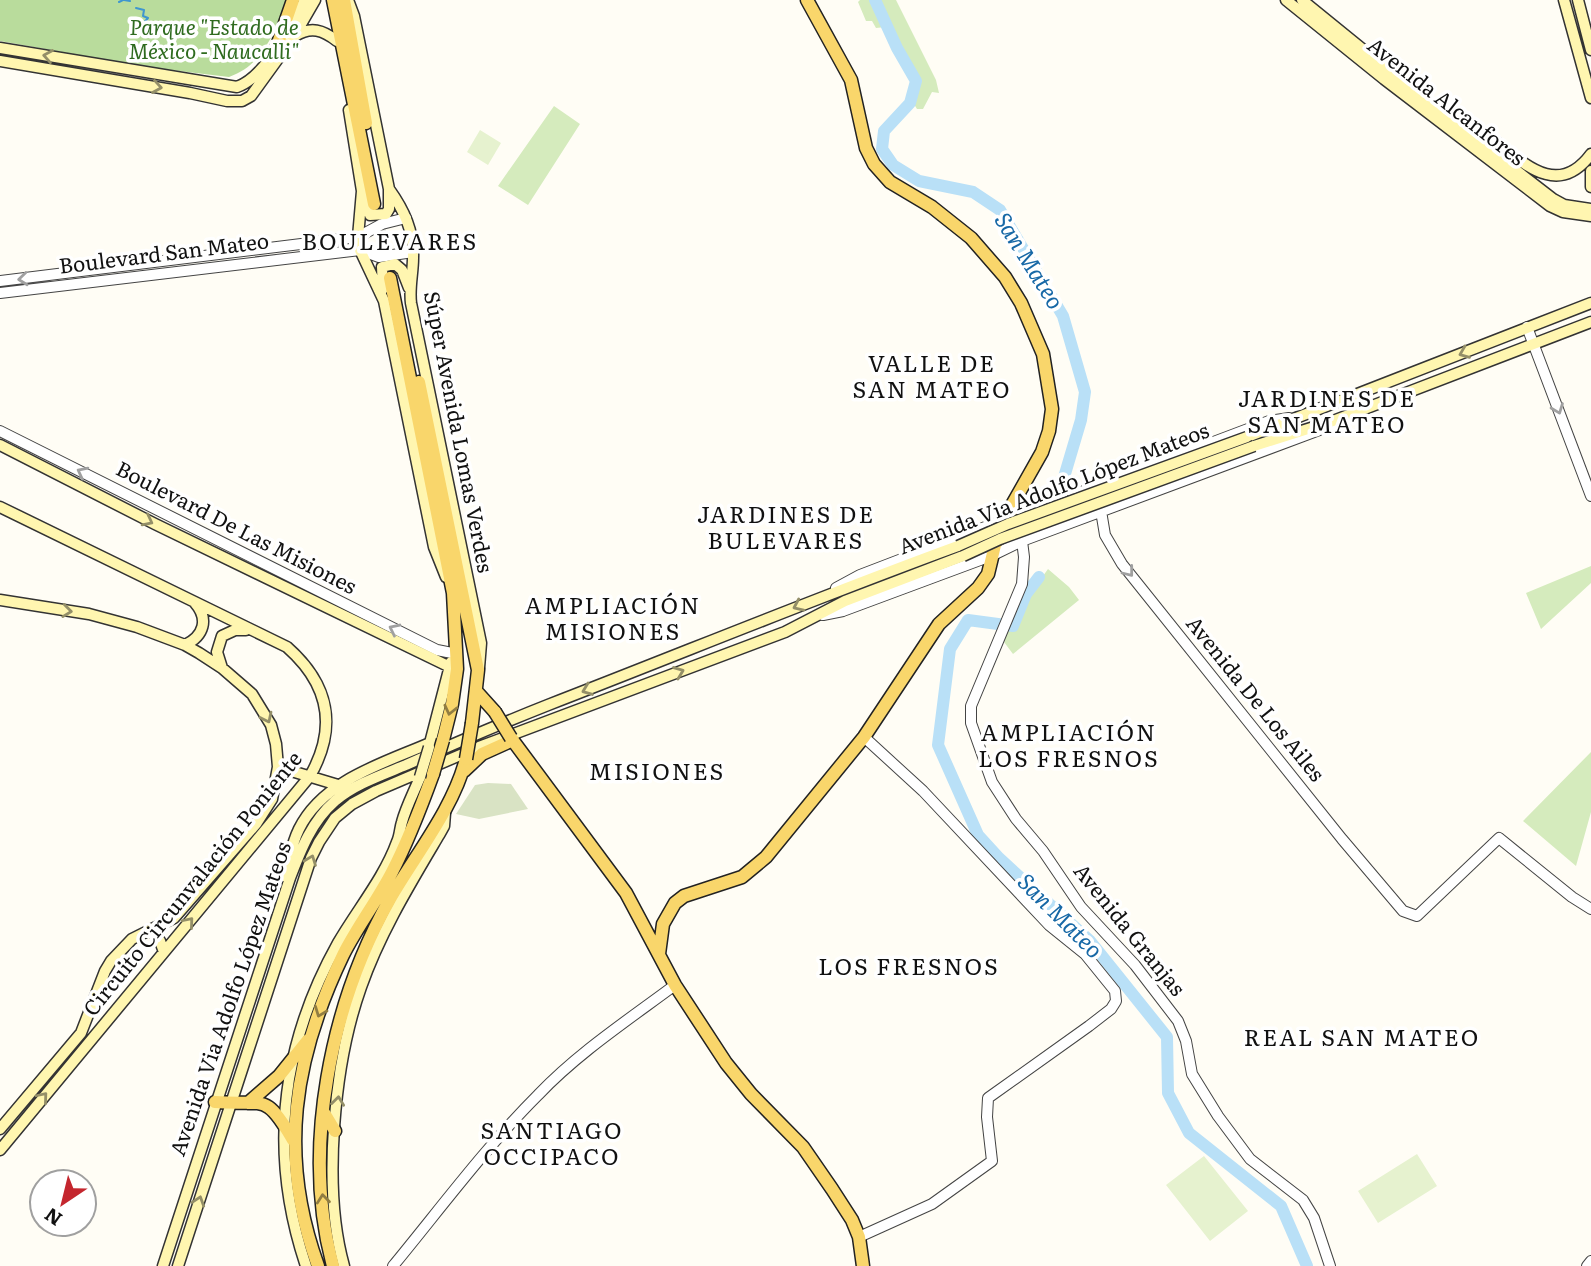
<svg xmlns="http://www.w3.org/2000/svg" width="1591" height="1266" viewBox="0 0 1591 1266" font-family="Literata,serif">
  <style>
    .green { fill: #d5ebbd }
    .forest { fill: #b9dc9c }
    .cemetery { fill: #d9e3c4 }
    .pitch { fill: #e6f2cf }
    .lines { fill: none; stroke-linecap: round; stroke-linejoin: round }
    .stream { stroke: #3f96cf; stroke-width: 2 }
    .river { stroke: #b9e0f7; stroke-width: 12 }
    .primary-tunnel { stroke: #dbdad3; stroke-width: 12; stroke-dasharray: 12 6; stroke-linecap: butt }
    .tertiary-casing { stroke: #444; stroke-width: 12 }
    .secondary-casing { stroke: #333; stroke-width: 13 }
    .primary-casing { stroke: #222; stroke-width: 15 }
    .tertiary { stroke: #fff; stroke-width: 10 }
    .secondary { stroke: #fff6b0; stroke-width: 10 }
    .primary { stroke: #f9d66b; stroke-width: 12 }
    .secondary-bridge-casing { stroke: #333; stroke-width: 13; stroke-linecap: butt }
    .primary-bridge-casing { stroke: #222; stroke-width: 15; stroke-linecap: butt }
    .secondary-bridge { stroke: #fff6b0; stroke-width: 10 }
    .primary-bridge { stroke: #f9d66b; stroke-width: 12 }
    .oneway { stroke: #948f68 }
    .oneway2 { stroke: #a0a0a0 }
    .oneway3 { stroke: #917d42 }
    .labels { text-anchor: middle; stroke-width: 7; stroke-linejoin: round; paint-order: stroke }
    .park-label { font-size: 21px; font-style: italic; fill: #2f6b1f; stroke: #fff }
    .street-label { font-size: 21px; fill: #111; stroke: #fff }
    .neighbourhood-label { font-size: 23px; letter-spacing: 2px; fill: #111; stroke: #fff }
    .water-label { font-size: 23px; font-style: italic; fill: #1768a6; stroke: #fff }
  </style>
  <rect width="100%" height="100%" fill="#fffdf5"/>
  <path class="green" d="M860 0H896L936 80 939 93 932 92 923 109H917L912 101 918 80 897 50 886 27 876 28 872 21H866L858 2Z
    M554 106 580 124 528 205 498 186Z
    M1591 566V583L1541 629 1526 593Z
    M1048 569 1069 587 1079 600 1013 654 1004 642 1009 628 1014 627 1033 590Z
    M1591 752V812L1576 866 1523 821Z"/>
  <path class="forest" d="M0 0H288L286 10C270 38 261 66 229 77L146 67 0 41Z"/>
  <path class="cemetery" d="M488 783 511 784 528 809 479 819 456 814 475 785Z"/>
  <path class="pitch" d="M480 130 501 143 488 165 467 152Z
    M1417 1154 1437 1186 1378 1223 1358 1191Z
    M1204 1156 1248 1211 1210 1241 1166 1185Z"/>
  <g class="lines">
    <path class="stream" d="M124 0 130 1
      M119 2 123 0
      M136 8 144 10 143 16 148 18 142 25H151L156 33"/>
    <path class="river" d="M875 0 897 48 916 81 910 103 884 131 882 149 893 165 919 181 973 192 1000 210 1063 316 1085 392 1081 420 1062 484
      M1039 577 1026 594 1013 626 968 620 950 649 938 745 978 835 999 858 1090 941 1167 1037 1168 1093 1189 1133 1281 1206 1307 1266"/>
    <path class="primary-tunnel" d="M374 204 390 278"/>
    <g class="tertiary-casing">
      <path id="tertiary" d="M0 281 358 237 382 224 406 218
        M0 293 360 250 379 257 413 252
        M1527 327 1591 496
        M0 431 437 650 457 654
        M1102 484 1101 511 1105 535 1122 564 1342 839 1403 911 1417 916 1499 838 1572 897 1591 909
        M1073 495 1269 421 1289 418
        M1012 517 1022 541 1024 557 1022 584 971 706V723L992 782 1016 819 1043 851 1081 907 1135 965 1178 1021 1186 1041 1192 1074 1218 1116 1250 1159 1303 1200 1314 1218 1330 1266
        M836 588 860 575 1006 519
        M823 615 843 611 991 556 1022 541 1349 419
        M859 1237 932 1204 992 1161 987 1117 988 1098 1089 1026 1111 1009 1116 1001 1115 991 1085 954 1049 925 923 791 864 737
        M393 1266C440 1209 485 1148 538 1095 578 1053 628 1020 675 985
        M1587 1266 1591 1261"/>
    </g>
    <g class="secondary-casing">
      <path id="secondary" d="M348 0 354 16 389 189C404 210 414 231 413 258 413 273 409 288 411 303L481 643 479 668
        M1286 0 1384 79 1550 206 1563 212 1591 216
        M1302 0 1425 100 1553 199 1564 205 1591 209
        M1564 0 1591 98
        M1578 0 1591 50
        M295 36C311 26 323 30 337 41
        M0 48 237 87C267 76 289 27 305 0
        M0 61 190 93 227 101H242L251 96 293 38 315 0
        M349 110 362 191 358 237 360 250 384 301 434 547 446 577
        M1449 113C1460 118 1472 123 1482 131 1516 154 1554 204 1591 154
        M1591 171V187
        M364 197 370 215 386 214 389 209V190
        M383 289 382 267 395 264 402 270 409 288
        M1247 437 1591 303
        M0 445 155 524 450 667
        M1254 446 1333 421 1591 322
        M0 507 287 647C329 684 338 727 310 776L0 1150
        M0 600 89 614 137 627 185 645 199 653 222 668 252 694 271 725 276 744 278 767 272 799 256 824 174 918 132 939 111 961 105 971 81 1033 0 1129
        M185 645C204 636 209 619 195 603
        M222 668 217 652 222 636 235 630H246
        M429 747 451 662
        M278 767 338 785
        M284 876C289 860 292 843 299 829 323 780 384 763 430 743
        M151 930 160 941 164 952
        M163 1266 290 878C301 849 312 821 335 801 355 784 382 775 406 765 453 744 500 724 548 705 685 652 821 596 958 546
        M178 1266 311 858 319 842 335 818 352 804 376 791 479 747 785 632 845 601 963 556
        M306 1266C268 1153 280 1047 338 943 357 910 384 878 397 842 400 836 400 828 402 822 406 807 414 792 420 777
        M344 1266C322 1188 334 1063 361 987 380 933 410 884 439 835L444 826 445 813"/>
    </g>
    <g class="primary-casing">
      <path id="primary" d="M333 0 374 204
        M344 0 366 123
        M277 46 293 0
        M390 278 453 593 457 669 452 704 443 740
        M419 382 478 670 472 723
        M477 692 495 712
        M511 738 626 893 675 985 726 1063 751 1094 803 1147 832 1189 852 1220 859 1237 863 1266
        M464 771 482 754 513 740
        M659 954 663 924 675 903 684 896 742 877 766 857 864 737 939 624 978 588 988 574 995 545 1012 517V505L1042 452 1049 431 1052 409 1043 354 1021 303 1005 277 971 238 932 207 890 182 874 164 866 148 851 80 807 0
        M215 1102C265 1106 265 1091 293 1140
        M248 1103 279 1076 308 1040
        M323 1111 335 1131
        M318 1266C278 1156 293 1059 343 955 357 927 377 901 392 872 408 841 421 807 433 774
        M333 1266C301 1148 331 1004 390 899 416 854 453 809 466 759"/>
    </g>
    <use href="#tertiary" class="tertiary"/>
    <use href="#secondary" class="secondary"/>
    <use href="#primary" class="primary"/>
    <g class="secondary-bridge-casing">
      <path id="secondary-bridge" d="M958 546 1008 524 1247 437
        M963 556 1000 539 1254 446
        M420 777 429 747"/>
    </g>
    <g class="primary-bridge-casing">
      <path id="primary-bridge" d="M495 712 511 738
        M466 759 472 723
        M433 774 443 740"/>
    </g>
    <use href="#secondary-bridge" class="secondary-bridge"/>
    <use href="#primary-bridge" class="primary-bridge"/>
  </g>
  <defs><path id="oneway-chevron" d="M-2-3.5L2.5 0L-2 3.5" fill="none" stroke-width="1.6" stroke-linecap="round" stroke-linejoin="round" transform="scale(1.75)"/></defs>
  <g class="oneway">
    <use href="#oneway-chevron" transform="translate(48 56) rotate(-170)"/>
    <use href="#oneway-chevron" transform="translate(157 87) rotate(9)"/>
    <use href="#oneway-chevron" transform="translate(1464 353) rotate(158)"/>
    <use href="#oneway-chevron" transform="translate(148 521) rotate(27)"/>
    <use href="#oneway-chevron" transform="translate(798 606) rotate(156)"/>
    <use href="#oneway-chevron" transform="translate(67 611) rotate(7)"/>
    <use href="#oneway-chevron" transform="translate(679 672) rotate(-21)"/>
    <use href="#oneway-chevron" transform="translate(587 690) rotate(159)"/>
    <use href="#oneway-chevron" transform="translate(267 718) rotate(64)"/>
    <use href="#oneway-chevron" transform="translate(311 860) rotate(-69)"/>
    <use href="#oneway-chevron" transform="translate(189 922) rotate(-50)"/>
    <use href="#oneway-chevron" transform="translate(43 1097) rotate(-50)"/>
    <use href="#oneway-chevron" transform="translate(338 1101) rotate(-83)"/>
    <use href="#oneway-chevron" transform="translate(199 1201) rotate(-72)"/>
  </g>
  <g class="oneway2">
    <use href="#oneway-chevron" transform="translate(23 279) rotate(174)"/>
    <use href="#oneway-chevron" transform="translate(1558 409) rotate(69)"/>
    <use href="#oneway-chevron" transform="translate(82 472) rotate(-153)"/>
    <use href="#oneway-chevron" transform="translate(1129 572) rotate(52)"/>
    <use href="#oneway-chevron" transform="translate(394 629) rotate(-154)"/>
  </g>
  <g class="oneway3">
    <use href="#oneway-chevron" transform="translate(450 710) rotate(103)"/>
    <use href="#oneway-chevron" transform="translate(320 1012) rotate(111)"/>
    <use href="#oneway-chevron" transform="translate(323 1199) rotate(-96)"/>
  </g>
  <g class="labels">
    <g class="park-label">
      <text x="214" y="35">Parque "Estado de<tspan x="214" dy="24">México - Naucalli"</tspan></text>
    </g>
    <g class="street-label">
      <text transform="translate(1446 102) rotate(38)" y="7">Avenida Alcanfores</text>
      <text transform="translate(164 254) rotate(-7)" y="7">Boulevard San Mateo</text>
      <text transform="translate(458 432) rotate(79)" y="7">Súper Avenida Lomas Verdes</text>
      <text transform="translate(1054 489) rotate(-21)" y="7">Avenida Via Adolfo López Mateos</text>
      <text transform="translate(236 528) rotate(27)" y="7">Boulevard De Las Misiones</text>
      <text transform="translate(1255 699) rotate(51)" y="7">Avenida De Los Ailes</text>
      <text transform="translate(193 884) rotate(-51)" y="7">Circuito Circunvalación Poniente</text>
      <text transform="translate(1129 930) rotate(51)" y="7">Avenida Granjas</text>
      <text transform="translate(231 999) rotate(-71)" y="7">Avenida Via Adolfo López Mateos</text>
    </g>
    <g class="neighbourhood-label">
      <text x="390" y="250">BOULEVARES</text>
      <text x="932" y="372">VALLE DE<tspan x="932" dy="26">SAN MATEO</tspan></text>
      <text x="1327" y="407">JARDINES DE<tspan x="1327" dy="26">SAN MATEO</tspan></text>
      <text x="786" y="523">JARDINES DE<tspan x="786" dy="26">BULEVARES</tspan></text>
      <text x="613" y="614">AMPLIACIÓN<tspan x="613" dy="26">MISIONES</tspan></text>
      <text x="1069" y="741">AMPLIACIÓN<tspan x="1069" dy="26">LOS FRESNOS</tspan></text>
      <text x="657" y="780">MISIONES</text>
      <text x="909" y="975">LOS FRESNOS</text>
      <text x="1362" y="1046">REAL SAN MATEO</text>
      <text x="552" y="1139">SANTIAGO<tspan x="552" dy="26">OCCIPACO</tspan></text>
    </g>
    <g class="water-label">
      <text transform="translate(1029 261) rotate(58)" y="8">San Mateo</text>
      <text transform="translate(1060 916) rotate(45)" y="8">San Mateo</text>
    </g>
  </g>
  <g transform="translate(63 1203) rotate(215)"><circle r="33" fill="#ffffff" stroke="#a0a0a0" stroke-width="2"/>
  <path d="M0-5L12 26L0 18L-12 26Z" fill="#c4262e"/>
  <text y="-10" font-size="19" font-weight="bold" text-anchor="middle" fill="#111111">N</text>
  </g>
</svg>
